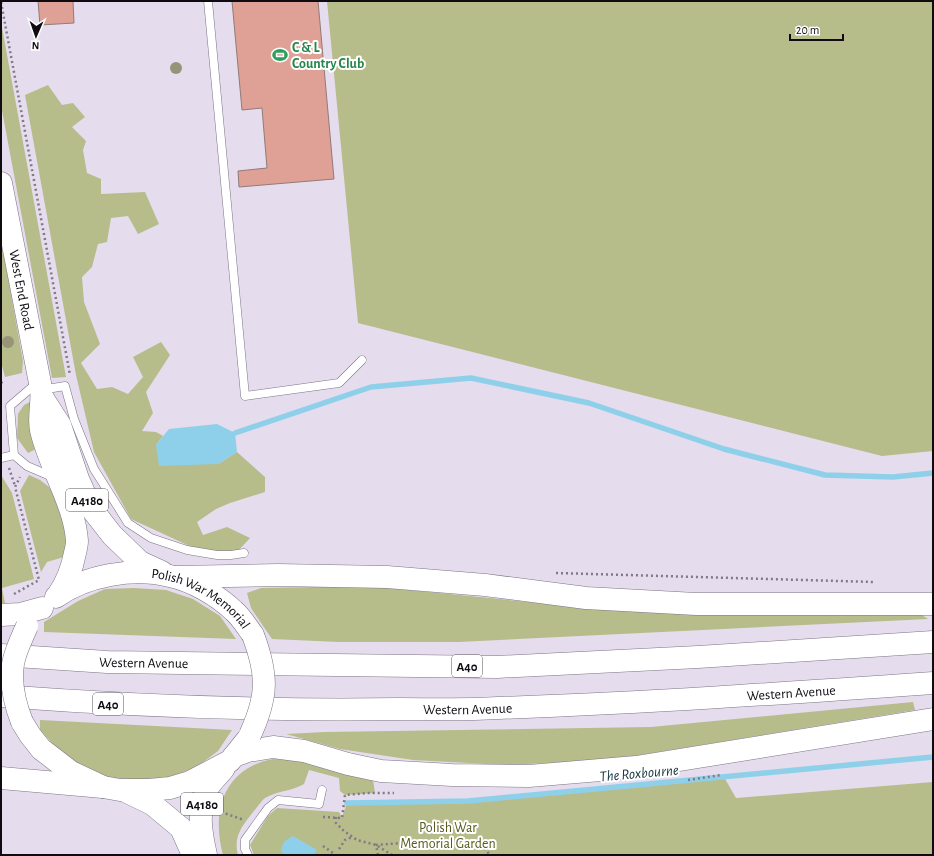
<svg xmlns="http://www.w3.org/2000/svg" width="934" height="856" viewBox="0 0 934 856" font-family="'Alegreya Sans',sans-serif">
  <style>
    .green { fill: #b7bc8b }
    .water { fill: #8ed0ea }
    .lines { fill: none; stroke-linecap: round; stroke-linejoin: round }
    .stream { stroke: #8ed0ea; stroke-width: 5.5 }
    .building { fill: #dfa196; stroke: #907b78 }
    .lane-casing { stroke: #7d7484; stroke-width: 9 }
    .primary-casing { stroke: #7d7484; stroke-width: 23 }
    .highway-casing { stroke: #7d7484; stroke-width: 23 }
    .path { stroke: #817a86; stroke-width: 2.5; stroke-dasharray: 2 3; stroke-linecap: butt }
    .lane { stroke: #fff; stroke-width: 8 }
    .primary { stroke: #fff; stroke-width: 22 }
    .highway { stroke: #fff; stroke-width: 22 }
    .primary-bridge-casing { stroke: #7d7484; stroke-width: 23; stroke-linecap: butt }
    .primary-bridge { stroke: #fff; stroke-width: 22 }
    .tree { fill: #97947a }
    .labels { text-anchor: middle; stroke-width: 4; stroke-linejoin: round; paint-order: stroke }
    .shield { fill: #fff; stroke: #575458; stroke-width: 1 }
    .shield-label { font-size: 13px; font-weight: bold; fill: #0f0b11 }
    .leisure-label { font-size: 14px; font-weight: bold; fill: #27864d; stroke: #fff; text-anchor: start }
    .street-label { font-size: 14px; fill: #0f0b11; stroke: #fff }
    .park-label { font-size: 14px; fill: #575a1b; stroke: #fff }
    .water-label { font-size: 15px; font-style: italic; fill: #14343f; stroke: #fff }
  </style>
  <rect width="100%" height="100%" fill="#e5dced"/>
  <path class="green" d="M327 1H933V451L882 456 358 323Z
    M1 22 66 377 52 378 1 105Z
    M48 85 62 105 73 103 85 117 72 127 86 141 83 150 87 173 101 179V194L145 192 159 224 138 234 128 216 111 218 107 242 98 244 92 267 82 277 84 302 100 344 81 363 97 389 112 387 128 394 143 377 133 357 161 342 170 355 146 392 153 413 142 431 156 432 163 436 156 445 218 464 237 452 265 477V492L230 503 216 509 197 522 203 535 227 527 250 538 238 551 225 559 196 549 131 519 94 452 76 375 25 95Z
    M1 239 23 361 22 373 5 377 1 362Z
    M30 402 40 447 28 453 17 438 18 414 24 405Z
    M1 475 12 493 34 579 2 588 5 603H1Z
    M29 475 40 480 49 487 58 502 68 534 64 557 47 562 41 572 20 491Z
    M368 586 600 609 916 611 928 619 458 642H339L272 639 251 608 247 593 261 588Z
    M134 588 166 590 193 599 220 616 236 639 44 632V622L78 601 105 589Z
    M913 702 915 710 609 760 506 765 413 760 340 749 286 734 325 732 651 727Z
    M40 720 232 730 218 751 198 766 176 775 155 780 102 778 75 762 53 744 40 730Z
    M273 759C308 759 340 771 373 780L375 793 345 795 340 791 339 778 309 770 304 784C292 791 277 791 265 798 261 801 257 808 253 812 242 826 233 837 238 855H223C211 811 224 768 273 759Z
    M724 777 736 798 933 782V855H254L250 845 268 816 277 808 339 812 342 817 347 803 468 801Z"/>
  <path class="water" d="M217 424 235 433 237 452 218 464 159 466 156 445 169 429Z
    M293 836 317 850 313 855H285L281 851C283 842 284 841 293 836Z"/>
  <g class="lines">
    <path class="stream" d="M235 433 371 387 471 378 589 403 724 449 825 475 893 477 933 473
      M347 803 468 801 933 757"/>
  </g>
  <path class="building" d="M38 1H73L74 23 40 25Z
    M232 1H318L334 179 239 187 238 171 267 168 262 108 242 110Z"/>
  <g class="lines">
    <g class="lane-casing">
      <path id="lane" d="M208 1 245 396 339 383 362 360
        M38 382 10 406 14 455 27 466 55 478
        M42 388H53L65 386 74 419 94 469 128 523 151 538 187 550 217 555H231L244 553
        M1 458 14 455
        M248 855 245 849V840L268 808 278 800 319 804 322 790"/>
    </g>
    <g class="primary-casing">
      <g id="primary">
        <path id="s1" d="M1 183 41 388C43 402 38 418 41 430 49 466 75 505 77 541 77 545 76 549 75 553 72 569 67 582 58 595"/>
        <path d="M42 397 60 425 78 479 91 508 112 535 140 562 162 572"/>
        <path id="s2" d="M56 597C86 575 134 567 170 576 193 581 217 595 234 611 242 618 247 627 253 635"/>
        <path d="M22 722 30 735 41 749 71 772 103 787 120 790H149L170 788 190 782 230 761 246 741"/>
        <path d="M127 792 152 804 181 828 193 855"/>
        <path d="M206 855C201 833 197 811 207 790 210 782 219 775 224 768"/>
      </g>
    </g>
    <g class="highway-casing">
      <g id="highway">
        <path d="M177 577 278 575 387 577 485 585 586 598 696 604H933"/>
        <path d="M1 615 20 614 42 608"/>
        <path id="s3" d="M1 655 107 662 497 667 698 657 933 642"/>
        <path id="s4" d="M1 696C134 706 265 711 399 709 432 709 465 710 498 708 643 703 788 693 933 683"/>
        <path d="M234 756 248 751 273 747 304 751 348 764 381 771 452 775 529 776 636 767 933 719"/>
        <path d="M1 778 103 787"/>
      </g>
    </g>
    <path class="path" d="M1 2 70 375
      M1 383 3 381
      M9 468 15 486
      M556 573 875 582
      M14 594 39 580 15 487 20 477
      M688 780 721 775
      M221 812 244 820
      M323 817 342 818 345 795 369 793H394
      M336 817V823L344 831 357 840 376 845 392 855
      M323 846 333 853
      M339 849 345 840 352 837
      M378 855 376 845 426 841 462 842 477 844 487 850 489 855"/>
    <use href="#lane" class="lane"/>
    <use href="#primary" class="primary"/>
    <use href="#highway" class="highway"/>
    <g class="primary-bridge-casing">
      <path id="primary-bridge" d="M22 722C15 704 10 683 13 664 15 651 22 638 27 626
        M250 735C268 696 268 675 253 635"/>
    </g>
    <use href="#primary-bridge" class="primary-bridge"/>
  </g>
  <g class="tree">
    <circle cx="176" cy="68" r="6"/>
    <circle cx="8" cy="342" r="6"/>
  </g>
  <defs>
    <g id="stadium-bare" transform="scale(1.2)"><path d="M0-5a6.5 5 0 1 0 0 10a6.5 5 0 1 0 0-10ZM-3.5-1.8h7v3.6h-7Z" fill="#2e9e5b" stroke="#fff" stroke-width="2.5" paint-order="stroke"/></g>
  </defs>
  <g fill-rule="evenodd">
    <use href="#stadium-bare" x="280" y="55"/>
  </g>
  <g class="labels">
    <g class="shield">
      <rect x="66" y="489" width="42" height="22" rx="3"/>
      <rect x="452" y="655" width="30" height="22" rx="3"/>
      <rect x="93" y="693" width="30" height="22" rx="3"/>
      <rect x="181" y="793" width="42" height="22" rx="3"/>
    </g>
    <g class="shield-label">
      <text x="87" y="505">A4180</text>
      <text x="467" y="671">A40</text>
      <text x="108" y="709">A40</text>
      <text x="202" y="809">A4180</text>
    </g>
    <g class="leisure-label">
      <text x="292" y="52">C &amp; L<tspan x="292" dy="16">Country Club</tspan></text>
    </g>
    <g class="street-label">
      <text dy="5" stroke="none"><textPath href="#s1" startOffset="109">West End Road</textPath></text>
      <text dy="5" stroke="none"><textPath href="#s2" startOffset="157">Polish War Memorial</textPath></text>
      <text dy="5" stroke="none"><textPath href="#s3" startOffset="143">Western Avenue</textPath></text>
      <text dy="5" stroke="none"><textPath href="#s4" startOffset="791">Western Avenue</textPath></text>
      <text dy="5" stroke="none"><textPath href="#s4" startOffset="467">Western Avenue</textPath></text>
    </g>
    <g class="park-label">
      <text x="448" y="832">Polish War<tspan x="448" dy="16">Memorial Garden</tspan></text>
    </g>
    <g class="water-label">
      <text transform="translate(639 773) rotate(-5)" y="5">The Roxbourne</text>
    </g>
  </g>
  <rect width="934" height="856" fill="none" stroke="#0f0b11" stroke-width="4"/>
  <g transform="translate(36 36) rotate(182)" stroke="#ffffff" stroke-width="3" paint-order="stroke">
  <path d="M0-3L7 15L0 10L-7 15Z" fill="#0f0b11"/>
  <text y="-6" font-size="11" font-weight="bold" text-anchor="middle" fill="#0f0b11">N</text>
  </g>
  <path d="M790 34v6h53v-6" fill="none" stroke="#0f0b11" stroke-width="2"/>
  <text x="796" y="34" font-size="12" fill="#0f0b11" stroke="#ffffff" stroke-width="3" paint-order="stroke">20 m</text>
</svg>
